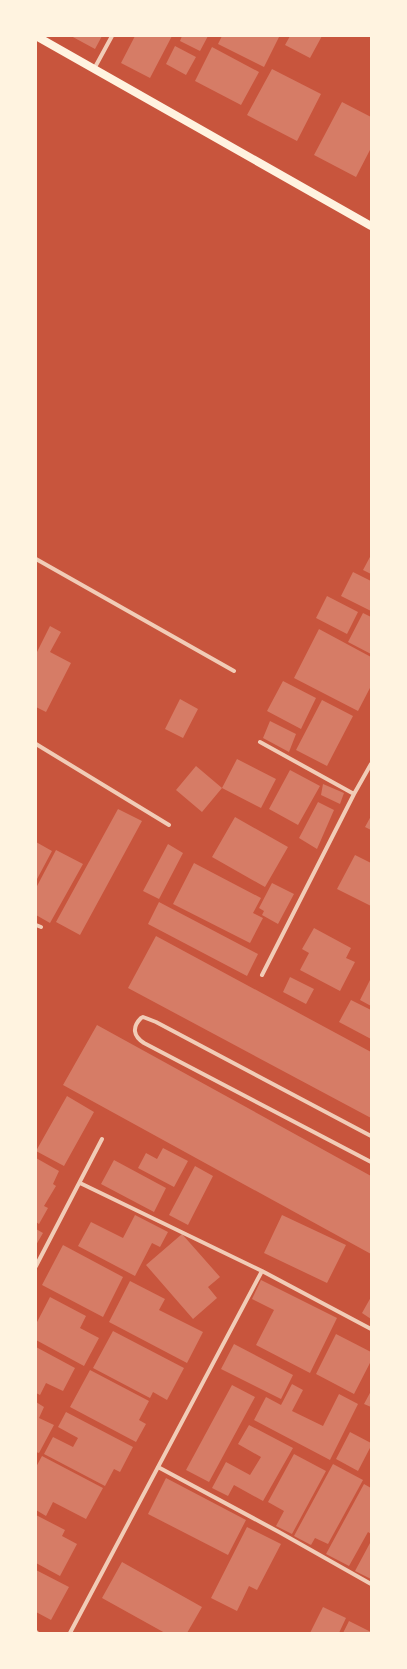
<svg xmlns="http://www.w3.org/2000/svg" width="407" height="1669" viewBox="0 0 407 1669" font-family="'Alegreya Sans',sans-serif">
  <style>
    .building { fill: #d67c66 }
    .lines { fill: none; stroke-linecap: round; stroke-linejoin: round }
    .minor { stroke: #f1ccb7; stroke-width: 4 }
    .secondary { stroke: #fff3e0; stroke-width: 8 }
  </style>
  <rect width="100%" height="100%" fill="#c8553d"/>
  <path class="building" d="M71 36H102L95 49Z
    M135 36H172L150 78 121 63Z
    M182 36H208L200 51 180 41Z
    M222 36H277L279 37 264 67 218 44Z
    M290 36H322L310 58 285 45Z
    M175 46 196 57 186 75 166 64Z
    M212 47 259 72 241 105 195 81Z
    M272 69 321 94 297 141 247 115Z
    M342 102 371 117V148L356 177 314 155Z
    M371 555V574L363 570Z
    M353 572 371 581V611L341 596Z
    M327 596 358 612 347 634 316 618Z
    M363 613 371 617V654L348 642Z
    M50 626 61 632 50 652 71 663 46 712 36 707V654Z
    M319 629 371 657V686L358 711 294 678Z
    M283 681 316 698 301 729 267 711Z
    M180 699 198 709 183 738 165 729Z
    M322 700 353 716 327 766 296 750Z
    M270 721 296 734 289 752 263 738Z
    M237 759 276 779 261 808 222 788Z
    M196 766 222 788 202 812 176 790Z
    M290 770 320 786 298 825 269 809Z
    M323 784 344 793 340 804 321 795Z
    M318 802 334 810 317 849 299 838Z
    M118 809 142 821 80 935 56 922Z
    M371 816V830L365 827Z
    M235 817 288 847 265 887 212 857Z
    M36 842 52 851 36 881Z
    M168 844 183 853 159 899 143 891Z
    M56 850 83 864 50 923 36 915V888Z
    M355 855 371 863V906L337 889Z
    M194 863 261 898 253 913 263 918 250 943 173 904Z
    M272 883 294 894 278 924 262 915 264 911 259 908Z
    M159 902 258 954 247 976 148 924Z
    M314 928 351 948 346 958 355 962 340 991 300 970 309 953 302 949Z
    M156 936 371 1052V1118L128 988Z
    M290 977 314 989 306 1004 283 992Z
    M371 978V1006L360 1000Z
    M351 1000 371 1010V1039L339 1022Z
    M97 1025 371 1176V1254L63 1085Z
    M67 1096 94 1112 64 1166 36 1151Z
    M163 1148 188 1161 174 1187 138 1168 146 1153 157 1159Z
    M36 1158 59 1171 53 1184 56 1186 44 1206 48 1208 39 1224 36 1222Z
    M114 1160 166 1188 154 1212 101 1184Z
    M195 1166 213 1176 188 1225 169 1215Z
    M135 1215 168 1232 160 1247 152 1243 135 1276 78 1246 91 1222 123 1238Z
    M282 1215 346 1245 327 1283 264 1253Z
    M36 1229 43 1233 36 1245Z
    M182 1234 220 1277 208 1287 217 1298 193 1319 146 1265Z
    M63 1245 123 1277 103 1317 42 1285Z
    M261 1280 337 1318 310 1373 256 1345 274 1310 252 1299Z
    M130 1281 165 1299 159 1310 203 1332 187 1363 109 1322Z
    M50 1297 86 1316 80 1328 99 1338 84 1366 36 1340V1324Z
    M371 1297V1319L362 1313Z
    M113 1331 184 1368 167 1400 153 1392 150 1398 93 1368Z
    M336 1334 371 1352V1361L354 1394 316 1374Z
    M234 1344 293 1375 281 1399 221 1369Z
    M36 1347 75 1368 63 1391 46 1383 40 1395 36 1393Z
    M90 1370 149 1401 139 1420 146 1424 136 1442 70 1407Z
    M292 1384 303 1390 292 1411 323 1426 339 1394 358 1404 330 1460 254 1420 266 1397 281 1405Z
    M232 1385 255 1397 209 1482 186 1470Z
    M371 1391V1407L364 1404Z
    M36 1402 44 1407 39 1418 54 1425 39 1453 36 1452Z
    M66 1412 133 1447 120 1472 114 1469 105 1486 44 1454 53 1437 73 1447 78 1438 58 1427Z
    M249 1425 293 1448 263 1501 234 1485 228 1496 212 1488 226 1462 250 1475 261 1457 238 1444Z
    M350 1432 371 1443V1446L358 1471 336 1459Z
    M294 1454 326 1471 292 1534 276 1526 284 1511 268 1502Z
    M42 1456 103 1488 86 1519 53 1502 46 1516 36 1510V1467Z
    M333 1464 363 1480 328 1544 315 1538 311 1545 294 1536Z
    M166 1478 246 1520 228 1555 148 1514Z
    M364 1484 371 1488V1534L368 1532 349 1566 326 1554Z
    M36 1515 65 1530 62 1536 77 1544 60 1576 36 1563Z
    M247 1527 281 1544 257 1590 249 1586 237 1611 211 1598Z
    M370 1543 371 1544V1579L355 1571Z
    M122 1562 202 1607 187 1633H165L102 1598Z
    M36 1570 69 1587 51 1620 36 1612Z
    M323 1607 346 1618 339 1633H310Z
    M349 1621 371 1632V1633H343Z"/>
  <g class="lines">
    <path class="minor" d="M94 69 112 36
      M36 559 234 671
      M260 742 354 794
      M36 744 169 825
      M36 925 41 927
      M262 975 354 794 371 764
      M371 1136 156 1022 143 1017 141 1018C132 1027 133 1036 144 1043L371 1162
      M80 1183 262 1271 371 1329
      M36 1266 102 1139
      M158 1467 279 1532 371 1584
      M36 1632 37 1633
      M70 1633 262 1271"/>
    <path class="secondary" d="M36 36 371 226"/>
  </g>
  <rect width="407" height="1669" fill="none" stroke="#fff3e0" stroke-width="74"/>
</svg>
